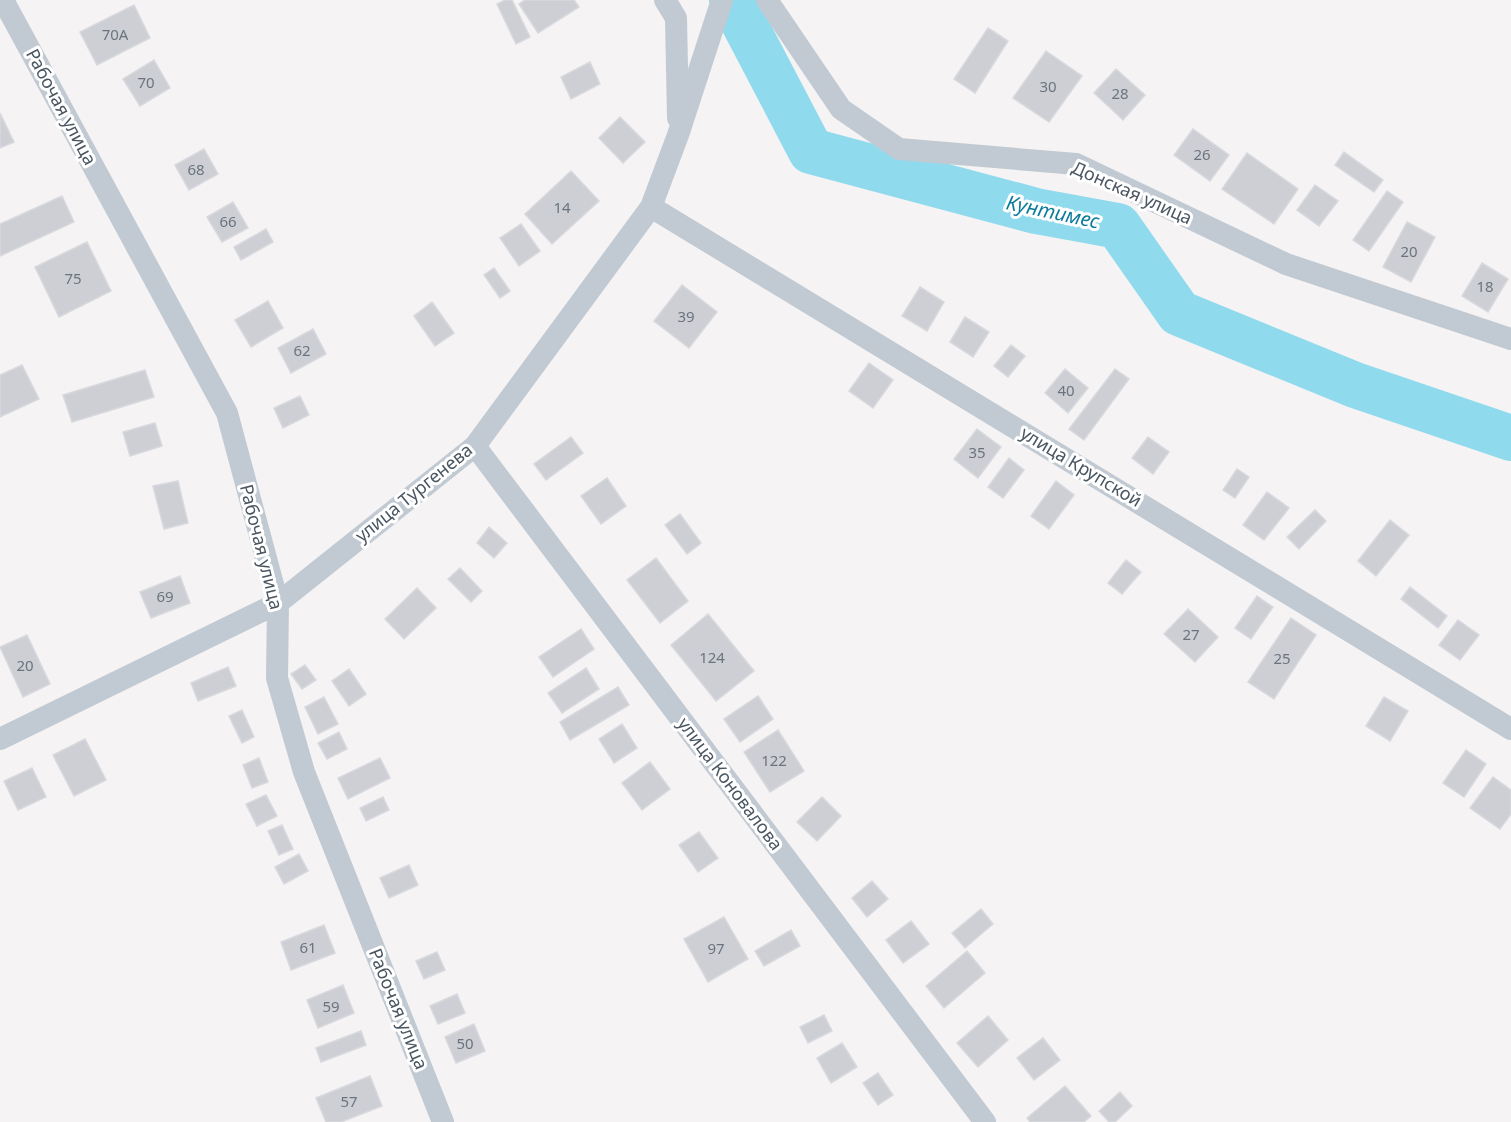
<svg xmlns="http://www.w3.org/2000/svg" width="1511" height="1122" viewBox="0 0 1511 1122" font-family="'Noto Sans',sans-serif">
  <style>
    .lines { fill: none; stroke-linecap: round; stroke-linejoin: round }
    .river { stroke: #90daee; stroke-width: 46 }
    .building { fill: #cdcfd5; stroke: #d7d9de; stroke-width: 1.5 }
    .minor { stroke: #c1cad2; stroke-width: 22 }
    .labels { text-anchor: middle; stroke-width: 6; stroke-linejoin: round; paint-order: stroke }
    .number-label { font-size: 15px; fill: #6b747e }
    .street-label { font-size: 18px; fill: #4a5661; stroke: #fff }
    .water-label { font-size: 20px; font-style: italic; fill: #0c7c9b; stroke: #fff }
  </style>
  <rect width="100%" height="100%" fill="#f5f3f3"/>
  <g class="lines">
    <path class="river" d="M732 0 811 151 1036 211 1118 226 1179 313 1355 385 1511 438"/>
  </g>
  <path class="building" d="M505 0H512L530 37 516 44 497 4Z
    M525 0H574L579 7 538 33 519 4Z
    M134 5 150 38 97 65 80 32Z
    M988 28 1008 41 975 93 954 79Z
    M1046 51 1082 76 1049 122 1013 98Z
    M154 60 170 88 140 106 123 79Z
    M590 62 600 84 571 99 561 77Z
    M1116 69 1145 95 1123 120 1094 93Z
    M0 113 14 142 0 148Z
    M620 117 645 142 623 163 599 138Z
    M1193 129 1229 155 1210 181 1174 155Z
    M204 149 218 174 189 190 175 165Z
    M1344 152 1383 180 1374 192 1335 165Z
    M1247 153 1298 189 1274 224 1222 189Z
    M571 171 599 201 552 244 525 214Z
    M1315 185 1338 201 1319 226 1297 210Z
    M1387 191 1403 202 1369 251 1353 240Z
    M62 196 74 222 0 256V224Z
    M233 202 248 228 222 242 207 217Z
    M1407 222 1435 237 1411 282 1383 267Z
    M521 224 540 251 519 266 500 238Z
    M266 229 273 242 241 260 234 247Z
    M87 242 111 291 59 317 35 267Z
    M1482 263 1508 279 1488 312 1462 296Z
    M494 268 510 291 500 298 484 275Z
    M682 285 717 312 689 348 654 321Z
    M920 287 944 302 927 331 902 316Z
    M268 301 283 328 251 347 235 320Z
    M432 302 454 333 435 346 414 316Z
    M965 317 989 332 973 357 950 342Z
    M313 329 326 354 291 373 278 348Z
    M1011 345 1025 356 1008 377 994 366Z
    M869 363 893 380 873 408 849 391Z
    M22 365 39 399 0 417V375Z
    M1065 369 1088 388 1068 413 1045 393Z
    M1115 369 1129 379 1084 440 1069 429Z
    M145 370 154 397 72 422 63 395Z
    M300 396 309 415 283 428 274 408Z
    M155 423 162 446 130 456 123 432Z
    M977 429 1001 447 978 478 954 459Z
    M571 437 583 453 546 480 534 464Z
    M1148 437 1169 452 1153 474 1132 458Z
    M1009 458 1024 470 1003 498 988 487Z
    M1237 469 1249 477 1235 498 1223 490Z
    M607 478 626 506 601 524 581 496Z
    M178 481 188 523 164 529 153 486Z
    M1056 481 1074 495 1049 529 1031 516Z
    M1267 492 1289 508 1264 540 1243 525Z
    M1315 510 1326 521 1299 549 1287 537Z
    M680 514 701 543 687 554 665 525Z
    M1390 520 1409 535 1376 576 1358 561Z
    M489 527 507 543 494 558 477 543Z
    M656 558 688 601 660 623 627 580Z
    M1126 560 1141 572 1122 594 1108 583Z
    M460 568 482 591 471 602 448 579Z
    M180 576 190 603 151 618 140 592Z
    M1410 587 1447 616 1438 628 1401 599Z
    M417 588 436 608 404 639 385 619Z
    M1257 596 1273 607 1251 639 1235 628Z
    M1188 609 1218 637 1195 662 1164 634Z
    M708 614 754 671 716 701 671 645Z
    M1291 618 1316 635 1274 699 1248 682Z
    M1458 620 1479 635 1460 660 1439 645Z
    M581 629 594 649 553 677 539 657Z
    M27 635 50 684 23 697 0 647Z
    M305 665 316 680 302 689 291 674Z
    M228 667 236 686 198 701 191 683Z
    M586 668 599 689 562 713 548 693Z
    M349 669 366 694 349 706 332 681Z
    M618 687 629 705 570 740 560 722Z
    M758 696 773 719 740 742 724 719Z
    M324 697 338 724 318 734 305 707Z
    M1384 697 1408 711 1390 741 1366 726Z
    M242 710 254 737 242 743 229 716Z
    M622 724 637 748 614 763 599 739Z
    M778 730 804 771 770 792 744 752Z
    M339 732 347 749 327 759 318 743Z
    M85 739 106 780 74 796 53 755Z
    M1466 750 1486 764 1464 797 1443 783Z
    M259 758 268 782 252 788 243 765Z
    M380 758 390 778 348 799 338 778Z
    M650 762 670 789 642 810 622 783Z
    M32 768 46 797 18 810 4 781Z
    M1493 777 1511 790V814L1500 829 1470 808Z
    M266 795 277 816 257 826 246 804Z
    M383 797 389 810 366 821 360 808Z
    M822 797 841 816 817 841 797 822Z
    M282 825 293 849 279 855 268 831Z
    M699 832 718 858 698 872 679 845Z
    M299 854 308 871 284 884 275 867Z
    M409 865 418 885 389 898 380 878Z
    M872 881 888 899 867 917 852 898Z
    M981 909 993 924 965 948 952 933Z
    M724 917 748 959 708 982 684 939Z
    M911 921 929 944 903 963 886 940Z
    M324 925 335 953 291 970 281 942Z
    M791 930 800 946 764 966 755 951Z
    M967 951 985 973 944 1008 926 986Z
    M437 952 445 970 424 979 416 961Z
    M343 985 354 1013 318 1028 307 1000Z
    M457 994 465 1013 438 1024 430 1006Z
    M824 1015 832 1031 808 1043 800 1027Z
    M988 1016 1008 1040 978 1067 957 1043Z
    M474 1024 485 1051 456 1063 445 1037Z
    M361 1031 366 1045 321 1062 316 1048Z
    M1043 1038 1060 1060 1034 1080 1017 1058Z
    M842 1043 857 1067 831 1083 817 1058Z
    M878 1073 893 1095 878 1105 863 1083Z
    M370 1076 382 1106 341 1122H326L316 1098Z
    M1065 1086 1091 1116 1084 1122H1030L1027 1118Z
    M1120 1092 1132 1106 1115 1122H1109L1099 1111Z"/>
  <g class="lines">
    <path class="minor" d="M3 0 227 413 278 603 277 678 304 772 443 1122
      M665 0 676 18 678 118
      M767 0 841 109 899 149 1076 164 1286 264 1511 339
      M651 207 1511 729
      M475 446 985 1122
      M0 739 278 603 475 446 651 207 678 135 722 0"/>
  </g>
  <g class="labels">
    <g class="number-label">
      <text x="115" y="40">70А</text>
      <text x="146" y="88">70</text>
      <text x="1048" y="92">30</text>
      <text x="1120" y="99">28</text>
      <text x="1202" y="160">26</text>
      <text x="196" y="175">68</text>
      <text x="562" y="213">14</text>
      <text x="228" y="227">66</text>
      <text x="1409" y="257">20</text>
      <text x="73" y="284">75</text>
      <text x="1485" y="292">18</text>
      <text x="686" y="322">39</text>
      <text x="302" y="356">62</text>
      <text x="1066" y="396">40</text>
      <text x="977" y="458">35</text>
      <text x="165" y="602">69</text>
      <text x="1191" y="640">27</text>
      <text x="712" y="663">124</text>
      <text x="1282" y="664">25</text>
      <text x="25" y="671">20</text>
      <text x="774" y="766">122</text>
      <text x="308" y="953">61</text>
      <text x="716" y="954">97</text>
      <text x="331" y="1012">59</text>
      <text x="465" y="1049">50</text>
      <text x="349" y="1107">57</text>
    </g>
    <g class="street-label">
      <text transform="translate(61 107) rotate(62)" y="6">Рабочая улица</text>
      <text transform="translate(1132 193) rotate(24)" y="6">Донская улица</text>
      <text transform="translate(1081 467) rotate(31)" y="6">улица Крупской</text>
      <text transform="translate(414 493) rotate(-39)" y="6">улица Тургенева</text>
      <text transform="translate(261 547) rotate(76)" y="6">Рабочая улица</text>
      <text transform="translate(730 784) rotate(53)" y="6">улица Коновалова</text>
      <text transform="translate(398 1009) rotate(68)" y="6">Рабочая улица</text>
    </g>
    <g class="water-label">
      <text transform="translate(1053 212) rotate(12)" y="7">Кунтимес</text>
    </g>
  </g>
</svg>
